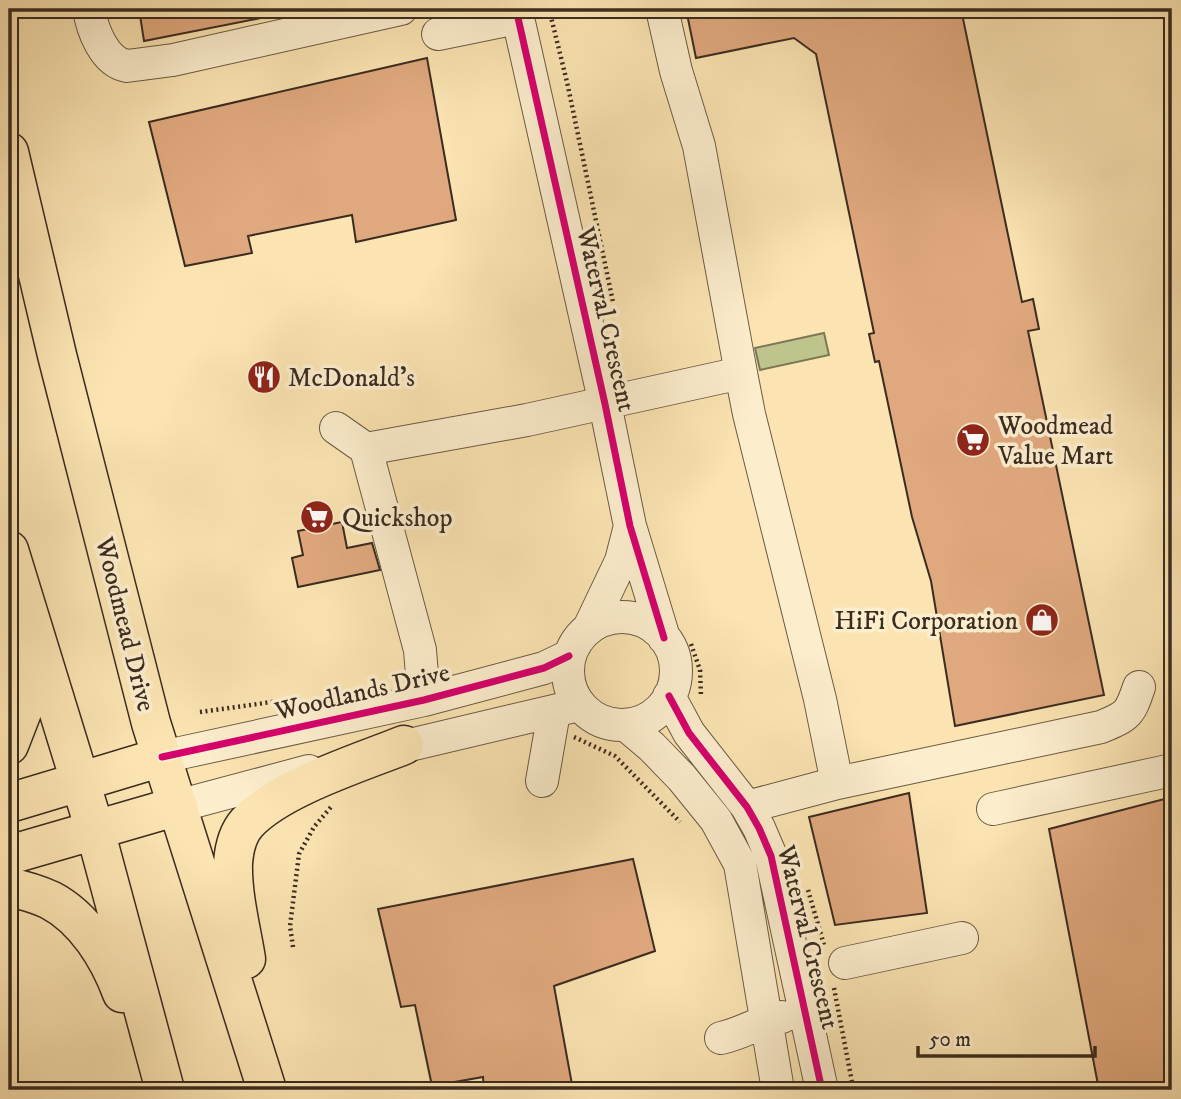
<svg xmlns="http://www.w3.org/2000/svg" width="1181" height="1099" viewBox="0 0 1181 1099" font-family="'IM FELL DW Pica',serif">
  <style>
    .green { fill: #bec48c; stroke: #7c7856; stroke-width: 2 }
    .building { fill: #e0a87e; stroke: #3b2c20; stroke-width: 2 }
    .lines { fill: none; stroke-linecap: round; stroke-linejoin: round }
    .minor-casing { stroke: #6b5a44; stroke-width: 34 }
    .major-casing { stroke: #3b2c20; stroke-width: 41 }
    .path { stroke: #3b2c20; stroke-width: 4.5; stroke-dasharray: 2 3.5; stroke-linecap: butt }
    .minor { stroke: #fcedcd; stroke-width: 32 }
    .major { stroke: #fbe4b2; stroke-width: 38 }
    .cycleway-casing { stroke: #fcedcd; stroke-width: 11 }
    .cycleway { stroke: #d6006c; stroke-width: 7 }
    .labels { text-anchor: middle; stroke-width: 7; stroke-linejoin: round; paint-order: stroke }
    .street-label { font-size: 26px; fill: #3b2c20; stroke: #fcedcd }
    .poi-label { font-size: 26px; fill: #3b2c20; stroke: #fcedcd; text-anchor: start }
  </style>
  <rect width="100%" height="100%" fill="#fbe4b2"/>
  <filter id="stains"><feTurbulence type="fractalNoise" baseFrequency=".00286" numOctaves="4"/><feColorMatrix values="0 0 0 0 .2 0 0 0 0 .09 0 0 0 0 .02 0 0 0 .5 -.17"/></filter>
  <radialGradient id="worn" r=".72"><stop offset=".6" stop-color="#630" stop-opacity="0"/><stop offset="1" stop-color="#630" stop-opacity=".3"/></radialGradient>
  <path class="green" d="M824 333 829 355 760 370 755 348Z"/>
  <path class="building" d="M139 9H260L261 18 144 41Z
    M686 9H961L1022 302 1033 299 1039 329 1028 331 1104 695 955 726 931 581 912 517 879 361 875 362 869 334 874 333 816 54 794 38 696 58Z
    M427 58 456 220 356 242 352 215 248 236 252 253 185 266 149 122Z
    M342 522 347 548 372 543 380 570 298 587 292 558 303 555 298 531Z
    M909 793 927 913 835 925 809 817Z
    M1172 797V1090H1099L1049 829Z
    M633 859 655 951 554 986 573 1090H484L483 1077 432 1086 415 1005 401 1007 378 909Z"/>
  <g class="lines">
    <g class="minor-casing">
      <path id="minor" d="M89 9C92 29 104 62 127 66L173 60 401 9
        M516 9 605 404 630 526 664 638
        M438 34 517 18
        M741 373 749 414 820 699 837 783 747 807
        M336 428 366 449 527 420 741 373 699 146 676 71 662 9
        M366 449 420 650 424 700
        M568 671a54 54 0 1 1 108 0a54 54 0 1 1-108 0Z
        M589 628 621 561 630 526
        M669 696 689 733 747 807 759 828 771 856 822 1090
        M626 725 652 747 682 778 716 820 740 864 778 1090
        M380 752 579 705
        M162 757 424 700 544 668 569 656
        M542 781 554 712
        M837 783 1101 727C1128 716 1130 714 1139 687
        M178 806 309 771
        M993 809 1172 770
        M845 963 962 938
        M721 1038C744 1033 760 1021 782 1017"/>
    </g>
    <g class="major-casing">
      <path id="major" d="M9 152 57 355 151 723 267 1090
        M9 550 95 830 165 1090
        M9 745 23 709 24 638
        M9 803 162 757
        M9 855 178 806
        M9 887C23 890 37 894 50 900 85 918 109 958 122 993
        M246 959C241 928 232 894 233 863 234 850 238 833 247 823 279 788 359 763 404 745"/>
    </g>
    <path class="path" d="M549 9 567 82 613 302
      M691 644 700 670 701 696
      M200 712 286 700
      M574 737 615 756 680 822
      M808 890 824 945
      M293 947 290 926 299 854 314 827 331 807
      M834 988 852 1082"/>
    <use href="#minor" class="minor"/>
    <use href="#major" class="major"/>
    <g class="cycleway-casing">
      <path id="cycleway" d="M516 9 605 404 630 526 664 638
        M669 696 689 733 747 807 759 828 771 856 822 1090
        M162 757 424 700 544 668 569 656"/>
    </g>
    <use href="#cycleway" class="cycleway"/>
  </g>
  <defs>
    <g id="restaurant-disc" transform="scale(1.75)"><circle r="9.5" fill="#8f2418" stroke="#fcedcd"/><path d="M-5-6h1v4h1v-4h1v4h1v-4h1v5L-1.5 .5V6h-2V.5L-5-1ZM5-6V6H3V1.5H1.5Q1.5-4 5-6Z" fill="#fff"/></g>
    <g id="supermarket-disc" transform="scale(1.75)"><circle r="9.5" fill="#8f2418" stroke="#fcedcd"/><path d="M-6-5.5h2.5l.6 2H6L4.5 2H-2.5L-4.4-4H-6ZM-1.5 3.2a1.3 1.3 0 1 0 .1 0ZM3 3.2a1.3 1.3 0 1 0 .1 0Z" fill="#fff"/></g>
    <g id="shop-disc" transform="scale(1.75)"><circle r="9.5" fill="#8f2418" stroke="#fcedcd"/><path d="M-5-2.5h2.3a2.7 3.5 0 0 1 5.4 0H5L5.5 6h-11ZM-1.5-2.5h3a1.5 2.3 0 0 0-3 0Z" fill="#fff"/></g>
  </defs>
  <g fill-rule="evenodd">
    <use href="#restaurant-disc" x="264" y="377"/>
    <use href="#supermarket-disc" x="973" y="440"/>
    <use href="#supermarket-disc" x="317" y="517"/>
    <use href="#shop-disc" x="1042" y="620"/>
  </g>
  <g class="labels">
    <g class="street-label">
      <text transform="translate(607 319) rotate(77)" y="9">Waterval Crescent</text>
      <text transform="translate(126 624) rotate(76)" y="9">Woodmead Drive</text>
      <text transform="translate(362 691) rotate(-13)" y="9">Woodlands Drive</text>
      <text transform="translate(809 937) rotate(76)" y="9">Waterval Crescent</text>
    </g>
    <g class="poi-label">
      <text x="288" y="386">McDonald's</text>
      <text x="998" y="434">Woodmead<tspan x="998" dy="30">Value Mart</tspan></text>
      <text x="342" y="526">Quickshop</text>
      <text x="1018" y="629" text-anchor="end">HiFi Corporation</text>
    </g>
  </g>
  <rect width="1181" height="1099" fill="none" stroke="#fbe4b2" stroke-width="35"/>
  <rect x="10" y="10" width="1160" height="1078" fill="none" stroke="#3b2c20" stroke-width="3.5"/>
  <rect x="18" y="18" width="1146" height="1064" fill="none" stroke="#3b2c20" stroke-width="2"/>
  <path d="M918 1046v10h177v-10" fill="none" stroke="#3b2c20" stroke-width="3.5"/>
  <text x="929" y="1046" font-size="21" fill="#3b2c20" stroke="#fcedcd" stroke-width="5" paint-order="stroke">50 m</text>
  <rect width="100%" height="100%" filter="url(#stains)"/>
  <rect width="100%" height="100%" fill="url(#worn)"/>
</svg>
